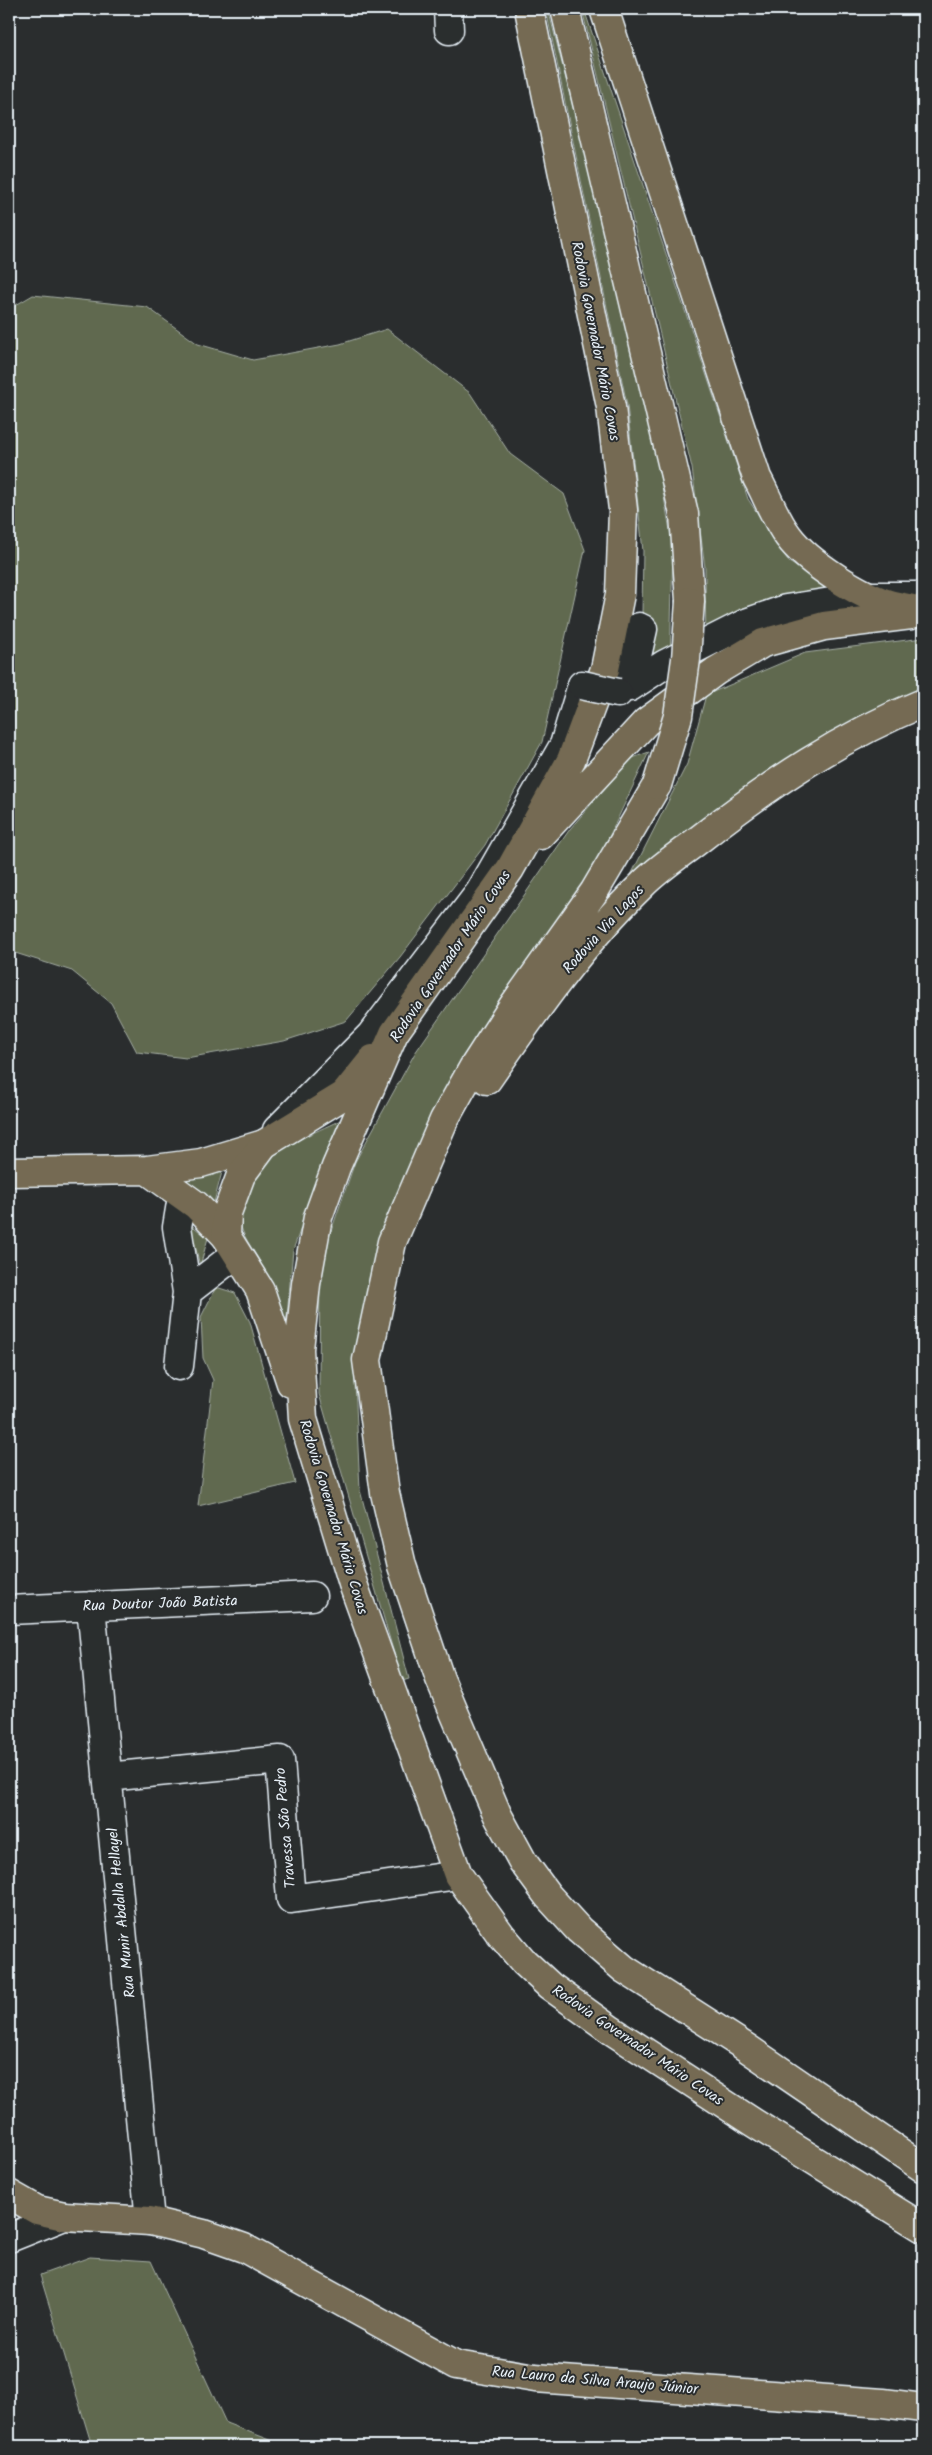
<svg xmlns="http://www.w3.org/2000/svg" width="932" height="2455" viewBox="0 0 932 2455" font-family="Kalam,sans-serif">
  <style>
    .green { fill: #61694f; stroke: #a4ada4 }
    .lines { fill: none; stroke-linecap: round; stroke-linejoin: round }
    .minor-casing { stroke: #e8f1f8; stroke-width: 31 }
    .major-casing { stroke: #e8f1f8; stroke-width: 31 }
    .highway-casing { stroke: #e8f1f8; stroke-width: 31 }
    .minor { stroke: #2a2d2e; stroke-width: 28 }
    .major { stroke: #746b52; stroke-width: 28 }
    .highway { stroke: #746b52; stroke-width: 28 }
    .minor-bridge-casing { stroke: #e8f1f8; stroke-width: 31; stroke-linecap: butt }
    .highway-bridge-casing { stroke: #e8f1f8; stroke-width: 31; stroke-linecap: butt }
    .minor-bridge { stroke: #2a2d2e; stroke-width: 28 }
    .highway-bridge { stroke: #746b52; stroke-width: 28 }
    .labels { text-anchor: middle; stroke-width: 4; stroke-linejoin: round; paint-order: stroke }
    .street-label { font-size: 15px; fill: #e8f1f8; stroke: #2a2d2e }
  </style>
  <rect width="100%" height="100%" fill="#2a2d2e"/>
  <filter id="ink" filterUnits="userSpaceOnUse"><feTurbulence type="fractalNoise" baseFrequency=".02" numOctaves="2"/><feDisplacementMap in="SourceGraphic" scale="10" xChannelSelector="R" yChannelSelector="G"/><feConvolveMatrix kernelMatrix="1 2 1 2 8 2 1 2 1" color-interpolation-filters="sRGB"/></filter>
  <g filter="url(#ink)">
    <path class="green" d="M546 9H548L642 376 673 547 670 664 641 680 643 551 627 405Z
      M582 9H584L748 499 789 562 868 614 706 649 705 568 692 468Z
      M33 295 147 307 198 344 253 360 340 344 387 329 470 393 510 454 564 494 585 550 542 742 485 845 400 957 346 1021 284 1041 186 1058 137 1052 111 1003 72 971 9 951V309Z
      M923 638V694L794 759 631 875 687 764 706 695 805 653Z
      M649 752 602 852 441 1109 354 1362 360 1490 409 1679 402 1681 319 1394 320 1263 355 1162 415 1053 570 829 630 759Z
      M347 1117 324 1164 293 1250 286 1327C280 1309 274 1291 266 1274 260 1259 248 1245 242 1230 220 1167 304 1138 347 1117Z
      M222 1172 213 1206 174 1179Z
      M190 1224 208 1238 200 1266Z
      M216 1287 235 1293 250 1322 295 1483 198 1506 213 1380 203 1358 201 1317Z
      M90 2257 151 2261 226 2423 286 2446H92L40 2275Z"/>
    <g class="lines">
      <g class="minor-casing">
        <path id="minor" d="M448 9 449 30
          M618 693 639 627 643 629 630 687 665 664 746 623 786 609 870 596H923
          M277 1130 371 1035 480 892 564 745 582 685
          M187 1292 236 1254
          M179 1366 187 1292 177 1227 182 1197
          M91 1606 150 2221
          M9 1610 312 1596
          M107 1777 280 1760 291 1899 458 1875
          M9 2238 64 2216"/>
      </g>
      <g class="major-casing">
        <path id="major" d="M147 1170 196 1205 226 1236
          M9 1172 147 1170 201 1163 264 1144
          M9 2194 37 2210 64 2216 150 2221 204 2234 244 2248 456 2365 535 2378 883 2403 923 2408"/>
      </g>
      <g class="highway-casing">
        <path id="highway" d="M529 9 611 407 623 510 620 594 605 669 571 760 510 869 394 1033 336 1167 318 1217 306 1284 299 1349 303 1419 353 1584 458 1875 501 1935 524 1962 550 1986 611 2030 754 2123 923 2228
          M565 9 684 514 690 601
          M604 9 757 478C767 496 775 519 788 536 807 562 861 597 893 605 903 607 913 609 923 611
          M657 785 594 892 513 1006 473 1068 444 1120 392 1242 367 1360 385 1493 402 1566 440 1679 498 1816 523 1862 548 1896 579 1930 624 1969 747 2048 923 2168
          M541 835 646 722 716 671 763 643 824 626 911 615
          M487 1080C534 1012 582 943 642 885 660 867 682 853 701 838 770 784 842 736 923 703
          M291 1383 260 1290 226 1236 227 1213 241 1175 264 1144 344 1095 373 1059"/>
      </g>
      <use href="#minor" class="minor"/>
      <use href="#major" class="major"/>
      <use href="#highway" class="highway"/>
      <g class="minor-bridge-casing">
        <path id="minor-bridge" d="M582 685 618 693"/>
      </g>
      <g class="highway-bridge-casing">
        <path id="highway-bridge" d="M657 785 678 716 686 659 690 601"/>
      </g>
      <use href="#minor-bridge" class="minor-bridge"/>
      <use href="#highway-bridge" class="highway-bridge"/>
    </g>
  </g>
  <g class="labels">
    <g class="street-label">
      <text transform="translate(596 341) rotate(79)" y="5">Rodovia Governador Mário Covas</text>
      <text transform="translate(603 929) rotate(-48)" y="5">Rodovia Via Lagos</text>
      <text transform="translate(450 956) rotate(-56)" y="5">Rodovia Governador Mário Covas</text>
      <text transform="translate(334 1517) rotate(73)" y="5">Rodovia Governador Mário Covas</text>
      <text transform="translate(160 1603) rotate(-2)" y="5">Rua Doutor João Batista</text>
      <text transform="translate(285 1828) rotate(-95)" y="5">Travessa São Pedro</text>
      <text transform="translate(121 1913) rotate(-96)" y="5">Rua Munir Abdalla Hellayel</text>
      <text transform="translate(638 2045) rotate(34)" y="5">Rodovia Governador Mário Covas</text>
      <text transform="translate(595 2380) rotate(5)" y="5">Rua Lauro da Silva Araujo Júnior</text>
    </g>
  </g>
  <rect width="932" height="2455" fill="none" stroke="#2a2d2e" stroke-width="30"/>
  <rect x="15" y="15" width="902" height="2425" fill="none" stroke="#e8f1f8" stroke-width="2" filter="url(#ink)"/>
</svg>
